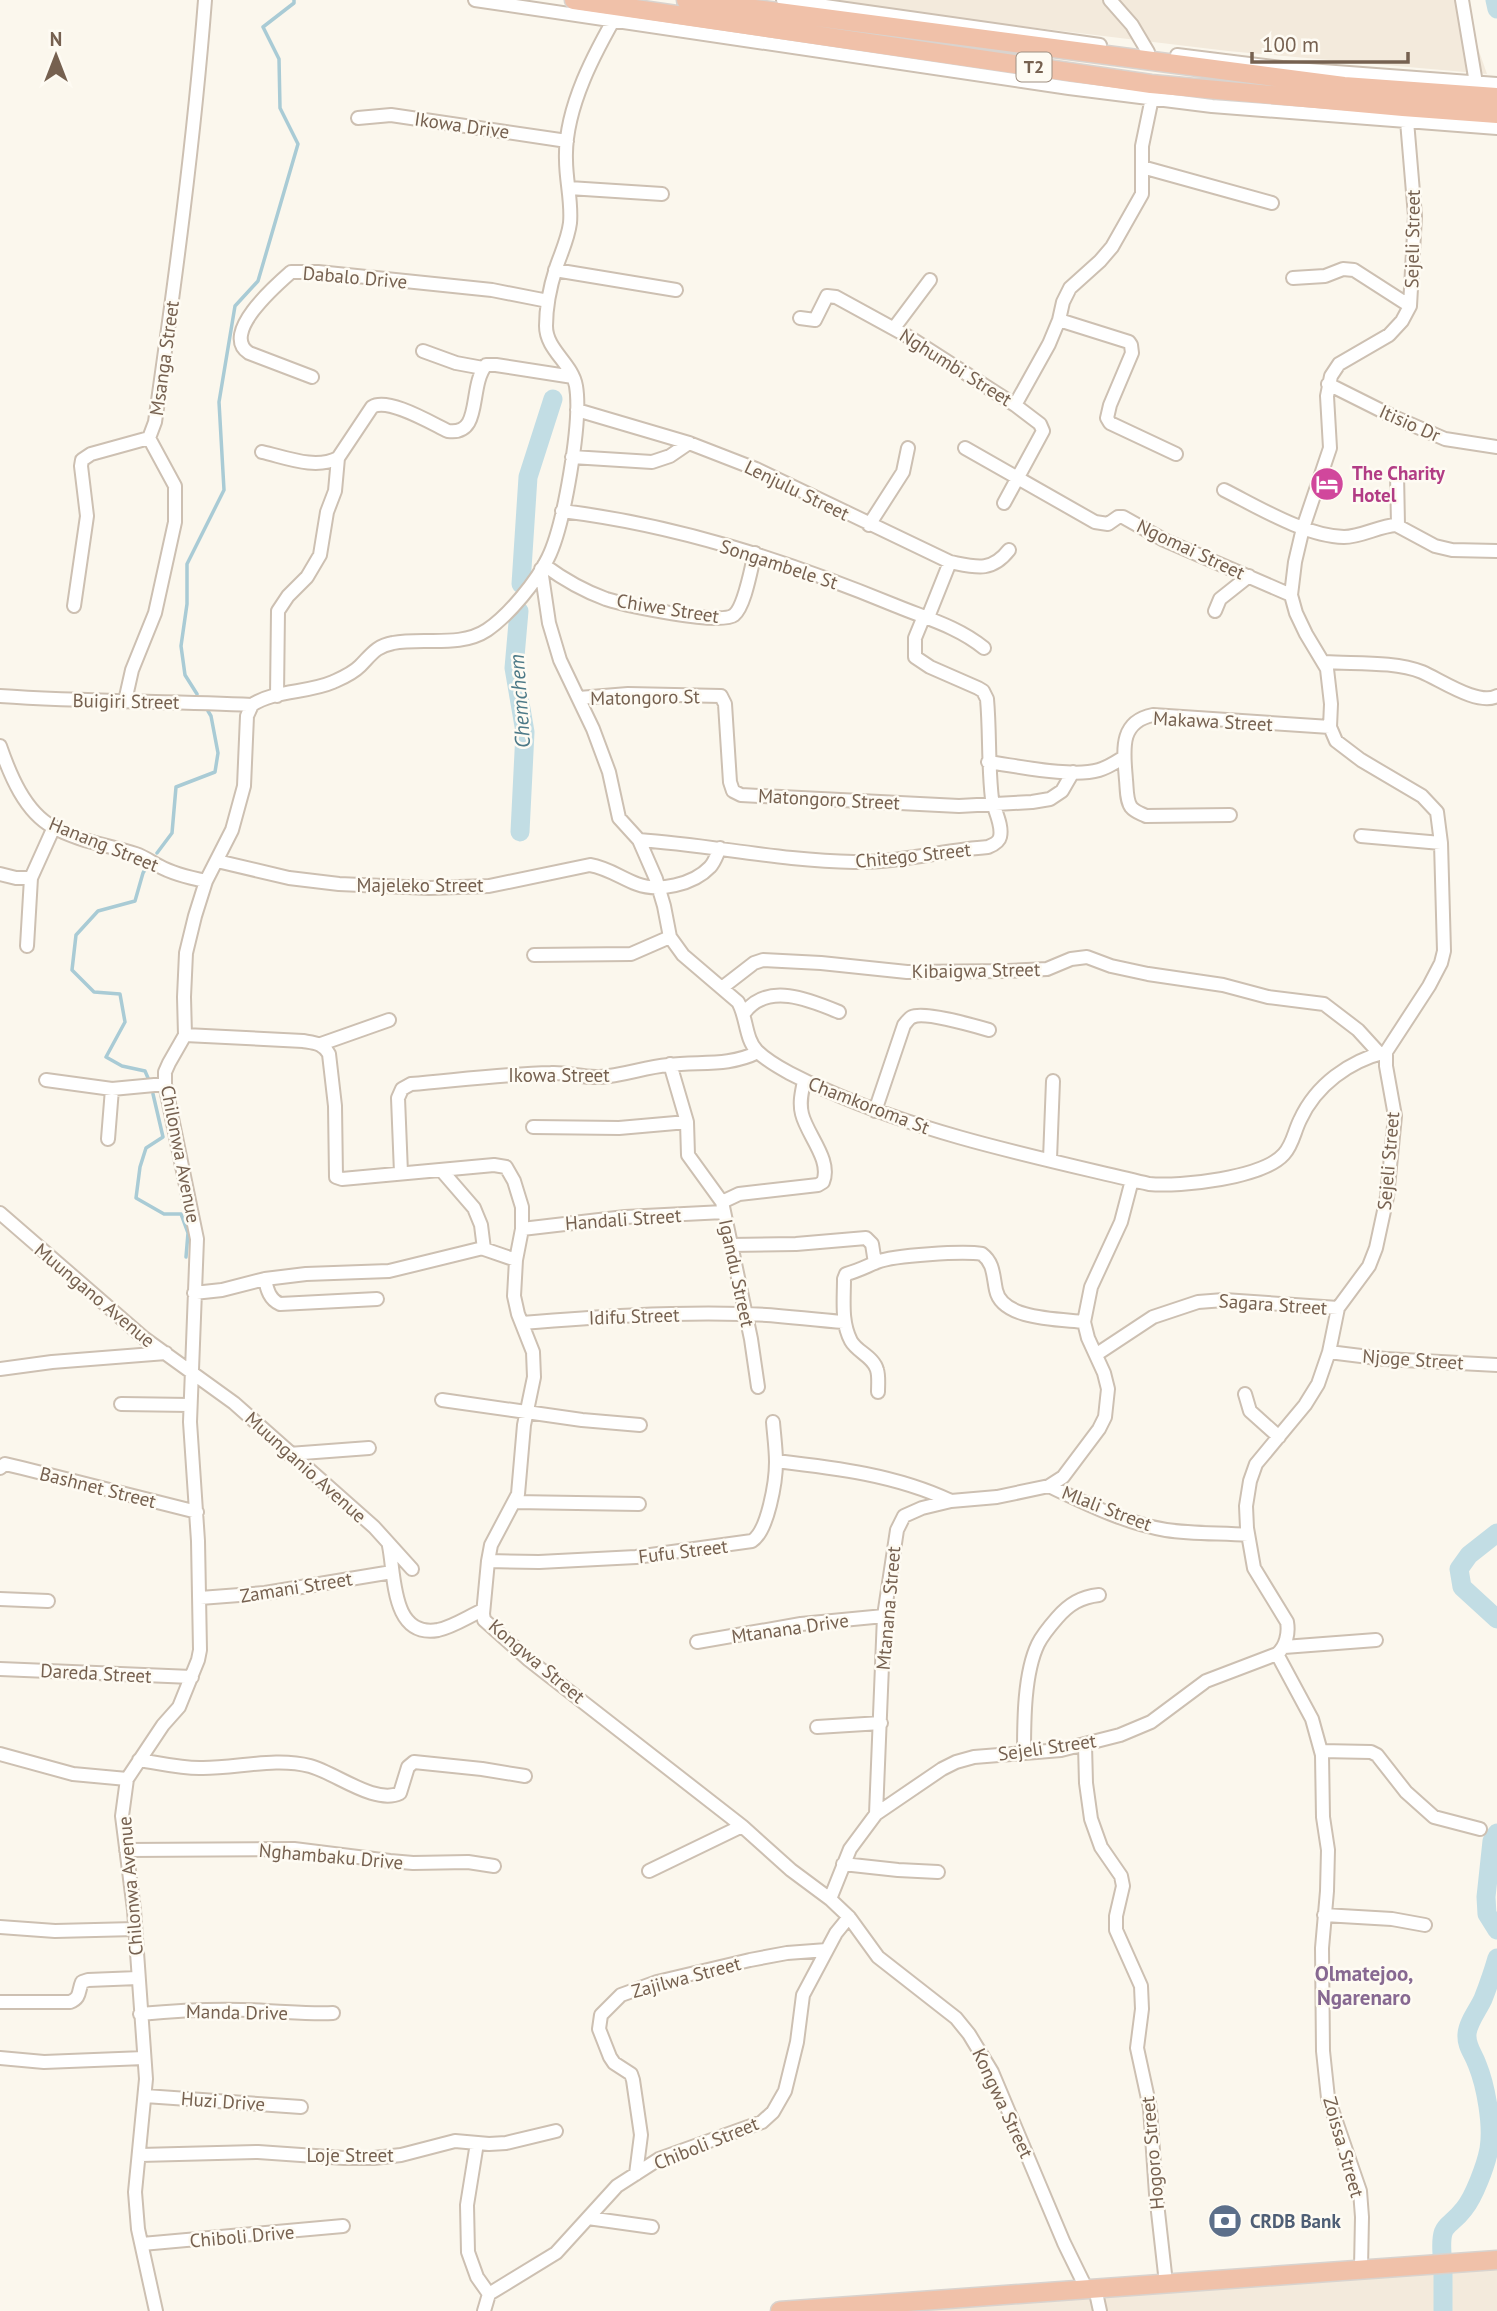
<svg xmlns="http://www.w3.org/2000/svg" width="1497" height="2311" viewBox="0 0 1497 2311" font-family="'PT Sans',sans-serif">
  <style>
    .residential { fill: #f3eadc }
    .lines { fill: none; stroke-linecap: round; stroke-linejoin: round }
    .stream { stroke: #a9cbd5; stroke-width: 3.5 }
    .river { stroke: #c2dde4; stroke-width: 19 }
    .minor-casing { stroke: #cdc0b2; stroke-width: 16 }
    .highway-casing { stroke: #d9d3ce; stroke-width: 21 }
    .minor { stroke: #fff; stroke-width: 12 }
    .highway { stroke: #f0c1a9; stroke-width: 18 }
    .labels { text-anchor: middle; stroke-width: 5; stroke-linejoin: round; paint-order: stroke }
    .shield { fill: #fefbf3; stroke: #9f8f81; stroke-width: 2 }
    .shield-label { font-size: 18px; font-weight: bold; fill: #766150 }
    .street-label { font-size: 19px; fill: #766150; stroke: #fefbf3 }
    .hotel-label { font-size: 19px; font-weight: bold; fill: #b23c85; stroke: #fefbf3; text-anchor: start }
    .service-label { font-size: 19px; font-weight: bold; fill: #4e5e75; stroke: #fefbf3; text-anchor: start }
    .water-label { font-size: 21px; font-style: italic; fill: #4c7987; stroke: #fefbf3 }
    .neighbourhood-label { font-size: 21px; font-weight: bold; fill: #876991; stroke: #fefbf3 }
  </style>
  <rect width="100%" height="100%" fill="#fbf7ed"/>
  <path class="residential" d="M834 0H1461L1487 74 1228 51 987 22Z
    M1497 2259V2311H784Z"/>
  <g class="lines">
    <path class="stream" d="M197 694 185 675 181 646 187 604V564L224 490 219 402 235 306 258 281 298 144 280 108 279 59 263 27 294 3V0
      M157 853 172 833 176 787 215 772 218 753 211 716 208 711
      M146 868 143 873 135 901 98 911 76 935 72 970 94 992 120 994 125 1022 106 1057 122 1066 145 1071 148 1078
      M153 1094 163 1137 146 1148 140 1167 136 1198 164 1214H181L188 1233 186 1257"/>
    <path class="river" d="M1495 0 1497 9
      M521 584 528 477 553 399
      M519 611 514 668 525 732 520 832
      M1497 1533 1469 1555 1459 1569 1462 1587 1497 1619
      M1497 1833 1492 1841 1486 1897 1487 1914 1497 1930
      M1442 2254C1440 2221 1448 2230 1464 2209 1474 2197 1486 2165 1489 2149 1493 2125 1486 2086 1477 2064 1473 2053 1466 2046 1467 2034 1468 2022 1478 2010 1483 1999 1488 1986 1493 1972 1497 1958
      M1443 2311V2271"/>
    <g class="minor-casing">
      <path id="minor" d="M475 0 1069 88 1212 106 1497 128
        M783 0 1100 45
        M1110 0 1132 25 1148 52
        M1462 0 1476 83
        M1177 55 1282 68 1497 84
        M358 118 391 115 567 141
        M1142 167 1272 203
        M569 188 662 194
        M555 270 676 290
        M1293 278 1325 276 1343 269 1354 270 1410 306
        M800 318 815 320 827 296 836 297 909 337 1015 405 1040 424 1043 431 1004 503
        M1059 320 1129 342 1131 345 1132 353 1110 405 1107 418 1110 423 1176 454
        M894 328 930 280
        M423 351 456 363 483 368
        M312 377 249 353C220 334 275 286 291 272H318L492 290 548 301
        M1328 384 1394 417 1445 439 1497 447
        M1015 405 1049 344 1059 320 1063 302 1070 288 1100 261 1112 247 1142 194V146L1152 98
        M577 410 689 443 756 469 950 562C975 567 991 573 1009 550
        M149 438 155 422C175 282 194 141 205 0
        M965 448 1095 522 1108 524 1118 517H1123L1164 540 1291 595
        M262 452C285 457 315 470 338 458
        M572 457 652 462 670 456 689 443
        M1397 473 1398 525
        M1224 490C1258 507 1305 536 1344 537 1361 537 1379 526 1396 525L1435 546 1452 550 1497 551
        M562 511C677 525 787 561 894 605 925 618 957 626 984 648
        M869 525 903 472 908 448
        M544 565C563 579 584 591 606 599 626 605 720 626 734 615 745 606 751 568 755 553
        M541 569 549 623 560 660 593 729 609 772 619 818 639 840 656 879 664 906 670 937 683 955 738 1002C747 1017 745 1039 757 1051 772 1066 806 1082 826 1090 929 1136 1041 1158 1149 1184 1181 1187 1263 1178 1284 1154 1293 1144 1294 1132 1300 1120 1316 1085 1349 1061 1386 1052
        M74 606 87 516 81 466 82 460 91 454 149 438
        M1215 611 1220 599 1249 576
        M928 617 950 562
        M1325 662C1354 664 1395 661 1422 672 1441 680 1478 706 1497 696
        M0 696C84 702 168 701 252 705
        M277 696 278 611 288 596 307 577 320 555 327 512 335 491 338 458 372 407C388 397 431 423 448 431 483 436 468 387 486 365H496L573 377
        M579 698 628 694 721 696 725 704 730 782 733 791 741 795 959 806 1032 802 1050 799 1062 791 1073 772
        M125 701 132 670 155 613 175 522V486L149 438
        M0 746C10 775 25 812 53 827 78 841 108 845 136 854 145 857 151 862 159 866 173 874 191 878 206 881
        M988 762C1018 766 1072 778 1099 770 1109 767 1116 762 1124 757
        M1230 815 1146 816C1140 813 1135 812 1131 807 1126 800 1127 788 1126 780 1124 752 1118 722 1153 715L1330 727
        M1361 836 1441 843
        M639 840C711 845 782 861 854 862 899 863 944 850 988 847 993 845 999 842 1000 837 1003 825 994 810 992 799 988 765 990 732 987 699L983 691 978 688 930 667 915 657V638L924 616
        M217 861 289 878 339 884 429 888 489 886 590 865C608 868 621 878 637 884 658 892 693 885 710 867 715 862 717 854 720 848
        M0 874 16 878H31
        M27 946 31 878 54 827
        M534 955 631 954 670 937
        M723 987 754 963 763 960 821 963 907 972 1008 971 1047 969 1071 959 1087 957 1111 966 1148 974 1223 985 1268 997 1324 1004 1358 1030 1379 1053
        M745 1012C768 982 810 1000 839 1012
        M185 1035 303 1041C315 1043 323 1043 329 1054L335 1106 336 1177 342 1179 494 1165 506 1167 514 1181 522 1207V1229L516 1260 514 1296 518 1314 533 1352 534 1377 524 1425 518 1494 491 1545 488 1561 483 1614 484 1620 529 1660 742 1826 791 1870 830 1899 849 1917 878 1957 956 2018 969 2034 992 2072 1064 2243 1086 2288
        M321 1044 389 1020
        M670 1064 687 1122 688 1155 722 1202
        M46 1080 112 1089 165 1084
        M875 1111 904 1025C906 1023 909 1018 912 1017 924 1011 975 1026 989 1030
        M533 1127 619 1128 687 1122
        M108 1139 112 1089
        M1050 1159 1053 1081
        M442 1171 474 1208 481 1225 484 1249 516 1260
        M401 1173 398 1098 402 1089 411 1084C458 1080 504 1074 551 1073 567 1072 583 1078 599 1077 622 1076 645 1067 668 1065 700 1061 728 1067 758 1052
        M0 1213 144 1338 234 1403 374 1527 412 1569
        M522 1229 625 1217 724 1212
        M730 1245 796 1244 866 1238 872 1244 875 1263
        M265 1279C267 1290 270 1300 280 1304L377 1299
        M194 1293 222 1290 265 1279 306 1274 389 1271 483 1248
        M522 1323C595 1317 668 1312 742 1314 776 1314 810 1320 844 1322
        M1329 1352 1385 1359 1497 1365
        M1097 1354 1153 1317 1198 1302 1224 1300 1338 1308
        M0 1369 52 1362 166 1353
        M758 1387 751 1339 722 1202 739 1194 818 1185 823 1182C832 1160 807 1135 802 1114 799 1102 802 1092 804 1081
        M878 1392C878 1385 879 1376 877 1370 874 1357 857 1352 851 1341 841 1322 844 1300 844 1279L846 1274C858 1271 867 1266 877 1262 894 1255 964 1251 982 1254 994 1263 993 1276 996 1290 1002 1320 1059 1319 1084 1322
        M1245 1394 1250 1411 1279 1437
        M442 1400 582 1420 640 1425
        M121 1404 190 1405
        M289 1454 369 1448
        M776 1461C836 1468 896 1475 951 1501
        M0 1468 5 1464 22 1468 197 1512
        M1049 1486C1087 1504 1125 1523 1166 1530 1193 1534 1221 1533 1248 1535
        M515 1502 639 1504
        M389 1546C395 1575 391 1638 438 1630 453 1627 469 1616 483 1610
        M488 1561 539 1562 636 1557 752 1541C768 1531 776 1481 776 1462 776 1449 774 1435 773 1422
        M200 1598 265 1593 392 1572
        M0 1599 48 1601
        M697 1642 801 1624 884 1616
        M1284 1647 1376 1640
        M1277 1654 1312 1719 1322 1755 1323 1817 1328 1850 1327 1891 1322 1948 1323 2051 1328 2098 1360 2191 1362 2217 1361 2268
        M0 1669 192 1677
        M817 1727 881 1723
        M1085 1745 1086 1783 1091 1819 1101 1847 1121 1876 1123 1886 1116 1916V1930L1141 1986 1142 2009 1137 2048 1150 2108 1156 2194 1166 2283
        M1321 1751 1371 1752 1377 1755 1406 1792 1434 1817 1480 1829
        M1024 1753C1024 1722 1024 1673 1038 1644 1043 1634 1050 1626 1057 1618 1069 1604 1081 1597 1099 1595
        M0 1754 73 1774 127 1779
        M139 1760C160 1763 182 1769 203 1768 238 1768 276 1757 310 1766 336 1773 375 1805 400 1793L408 1767 414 1762 482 1769 525 1776
        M876 1814 884 1616 897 1530 904 1516 922 1508 951 1501 997 1497 1049 1486 1063 1477 1099 1429 1105 1417 1108 1389 1104 1373 1088 1338 1084 1322 1091 1287 1121 1222 1132 1180
        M126 1850 294 1849 390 1861 413 1863 468 1862 494 1866
        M843 1864 898 1870 938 1872
        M649 1871 742 1826
        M830 1899 850 1849 876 1814 942 1769 956 1762 974 1757 1061 1750 1120 1735 1151 1722 1206 1681 1277 1654C1286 1647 1289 1633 1287 1622L1254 1568 1247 1528 1246 1506 1250 1481 1256 1464 1305 1405 1318 1384 1329 1352 1338 1308 1369 1266 1376 1248 1387 1197 1395 1116 1386 1066V1052L1429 986 1441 963 1444 951 1441 843 1437 812 1422 796 1361 760 1336 741 1330 727 1331 704 1327 669 1306 634 1296 613 1291 595 1295 562 1303 528 1330 448 1327 396 1331 376 1339 364 1389 335 1402 321 1410 306 1415 216 1407 121
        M1324 1915 1392 1919 1425 1925
        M0 1927 55 1931 135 1929
        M0 2002H70C81 1998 78 1991 82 1982L88 1980 138 1978
        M140 2014C183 2010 225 2008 267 2011 290 2012 311 2014 333 2013
        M0 2058 44 2062 144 2058
        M145 2096 301 2107
        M477 2143 467 2205 468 2252 477 2277 489 2294
        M140 2155 258 2152 344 2158H374L401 2155 455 2141 489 2144 506 2143 556 2131
        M636 2174 641 2135 633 2080 631 2074 614 2063 610 2057 599 2029 601 2015 621 1995 657 1982 750 1960 787 1953 827 1950
        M588 2218 652 2227
        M142 2244 343 2226
        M1095 2288 1100 2311
        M156 2311 138 2229 135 2192 146 2079 134 1910 122 1816 127 1779 163 1725 179 1707 198 1660 200 1650 198 1541 190 1422 197 1239 165 1084V1072L169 1063 185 1035 184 997 186 953 195 916 206 881 232 830 244 786 247 716 252 705C274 690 308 693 333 682 342 678 352 674 360 666 371 655 376 646 393 643 423 637 460 648 487 630 509 615 537 581 548 558 564 526 582 421 576 386 572 363 546 350 546 326 546 306 550 287 556 268 561 253 568 239 570 223 572 202 566 181 566 160 564 108 596 50 621 7
        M484 2311 489 2294 556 2253 617 2186 659 2159 762 2122 773 2112 785 2091 797 2042 803 1995 836 1933 849 1917"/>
    </g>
    <g class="highway-casing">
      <path id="highway" d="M574 0 1151 84 1403 107 1497 114
        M686 0 1344 86 1497 97
        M780 2311 1497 2260"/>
    </g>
    <use href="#minor" class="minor"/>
    <use href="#highway" class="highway"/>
  </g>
  <defs>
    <g id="hotel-disc" transform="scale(1.75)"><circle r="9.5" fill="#d1479c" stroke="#fefbf3"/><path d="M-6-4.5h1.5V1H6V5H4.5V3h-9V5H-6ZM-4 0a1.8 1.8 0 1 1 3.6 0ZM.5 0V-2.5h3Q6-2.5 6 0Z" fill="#fff"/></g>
    <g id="bank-disc" transform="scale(1.75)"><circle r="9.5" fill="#5c6f8a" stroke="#fefbf3"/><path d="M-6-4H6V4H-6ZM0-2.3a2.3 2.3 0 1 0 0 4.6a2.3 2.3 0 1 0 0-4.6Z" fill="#fff"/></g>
  </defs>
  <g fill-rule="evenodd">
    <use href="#hotel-disc" x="1327" y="484"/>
    <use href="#bank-disc" x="1225" y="2221"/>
  </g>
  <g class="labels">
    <rect class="shield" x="1016.5" y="52.5" width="35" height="29" rx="5"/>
    <g class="shield-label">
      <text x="1034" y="73">T2</text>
    </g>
    <g class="street-label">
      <text transform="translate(462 125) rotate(8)" y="7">Ikowa Drive</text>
      <text transform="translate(1412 239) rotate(-89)" y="7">Sejeli Street</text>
      <text transform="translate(355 277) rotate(5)" y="7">Dabalo Drive</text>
      <text transform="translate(164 358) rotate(-82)" y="7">Msanga Street</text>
      <text transform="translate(956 367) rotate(32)" y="7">Nghumbi Street</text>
      <text transform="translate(1410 423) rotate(24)" y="7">Itisio Dr</text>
      <text transform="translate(797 490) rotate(26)" y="7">Lenjulu Street</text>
      <text transform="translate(1191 549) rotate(25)" y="7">Ngomai Street</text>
      <text transform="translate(779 564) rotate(18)" y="7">Songambele St</text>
      <text transform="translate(668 608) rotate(9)" y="7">Chiwe Street</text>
      <text transform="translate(645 697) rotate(-1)" y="7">Matongoro St</text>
      <text transform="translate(126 701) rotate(1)" y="7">Buigiri Street</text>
      <text transform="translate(1213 721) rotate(3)" y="7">Makawa Street</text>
      <text transform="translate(829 799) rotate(3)" y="7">Matongoro Street</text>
      <text transform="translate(104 844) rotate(22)" y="7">Hanang Street</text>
      <text transform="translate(913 855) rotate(-6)" y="7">Chitego Street</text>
      <text x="420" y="892">Majeleko Street</text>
      <text transform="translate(976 970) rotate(-1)" y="7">Kibaigwa Street</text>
      <text x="559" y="1082">Ikowa Street</text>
      <text transform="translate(869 1105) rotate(21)" y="7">Chamkoroma St</text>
      <text transform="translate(181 1154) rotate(79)" y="7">Chilonwa Avenue</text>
      <text transform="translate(1388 1161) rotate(-85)" y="7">Sejeli Street</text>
      <text transform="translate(623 1219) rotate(-4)" y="7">Handali Street</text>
      <text transform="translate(737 1273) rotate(78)" y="7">Igandu Street</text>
      <text transform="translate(95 1295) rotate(40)" y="7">Muungano Avenue</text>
      <text transform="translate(1273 1304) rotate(4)" y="7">Sagara Street</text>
      <text transform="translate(634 1316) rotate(-2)" y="7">Idifu Street</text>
      <text transform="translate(1413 1359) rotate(4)" y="7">Njoge Street</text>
      <text transform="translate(306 1467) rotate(42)" y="7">Muunganio Avenue</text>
      <text transform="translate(98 1487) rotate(14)" y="7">Bashnet Street</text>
      <text transform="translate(1107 1508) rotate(21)" y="7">Mlali Street</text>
      <text transform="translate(683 1551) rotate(-7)" y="7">Fufu Street</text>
      <text transform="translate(296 1587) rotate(-9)" y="7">Zamani Street</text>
      <text transform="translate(888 1608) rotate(-85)" y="7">Mtanana Street</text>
      <text transform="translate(790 1628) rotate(-8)" y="7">Mtanana Drive</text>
      <text transform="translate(537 1661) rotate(40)" y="7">Kongwa Street</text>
      <text transform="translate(96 1673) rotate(3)" y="7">Dareda Street</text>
      <text transform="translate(1047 1747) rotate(-8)" y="7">Sejeli Street</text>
      <text transform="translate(331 1856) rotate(5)" y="7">Nghambaku Drive</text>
      <text transform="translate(130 1886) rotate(-95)" y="7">Chilonwa Avenue</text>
      <text transform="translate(686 1977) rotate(-15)" y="7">Zajilwa Street</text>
      <text transform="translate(237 2012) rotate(1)" y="7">Manda Drive</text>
      <text transform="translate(223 2101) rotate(4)" y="7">Huzi Drive</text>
      <text transform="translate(1003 2103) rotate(65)" y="7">Kongwa Street</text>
      <text transform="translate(706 2143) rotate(-22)" y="7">Chiboli Street</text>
      <text transform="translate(1344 2147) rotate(74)" y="7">Zoissa Street</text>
      <text transform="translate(1152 2153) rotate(-95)" y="7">Hogoro Street</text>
      <text x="350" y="2162">Loje Street</text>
      <text transform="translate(242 2236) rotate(-5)" y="7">Chiboli Drive</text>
    </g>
    <g class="hotel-label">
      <text x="1352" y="480">The Charity<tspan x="1352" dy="22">Hotel</tspan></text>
    </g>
    <g class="service-label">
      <text x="1250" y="2228">CRDB Bank</text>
    </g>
    <g class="water-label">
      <text transform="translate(520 701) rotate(-94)" y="7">Chemchem</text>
    </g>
    <g class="neighbourhood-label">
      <text x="1364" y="1981">Olmatejoo,<tspan x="1364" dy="24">Ngarenaro</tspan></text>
    </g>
  </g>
  <g transform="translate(56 56)" stroke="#fefbf3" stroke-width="5" paint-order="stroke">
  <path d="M0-5L12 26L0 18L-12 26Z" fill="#766150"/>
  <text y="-10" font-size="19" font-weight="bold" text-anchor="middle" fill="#766150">N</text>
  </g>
  <path d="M1252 52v10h156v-10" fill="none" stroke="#766150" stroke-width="3.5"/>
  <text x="1262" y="52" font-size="21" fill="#766150" stroke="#fefbf3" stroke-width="5" paint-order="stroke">100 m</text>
</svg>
